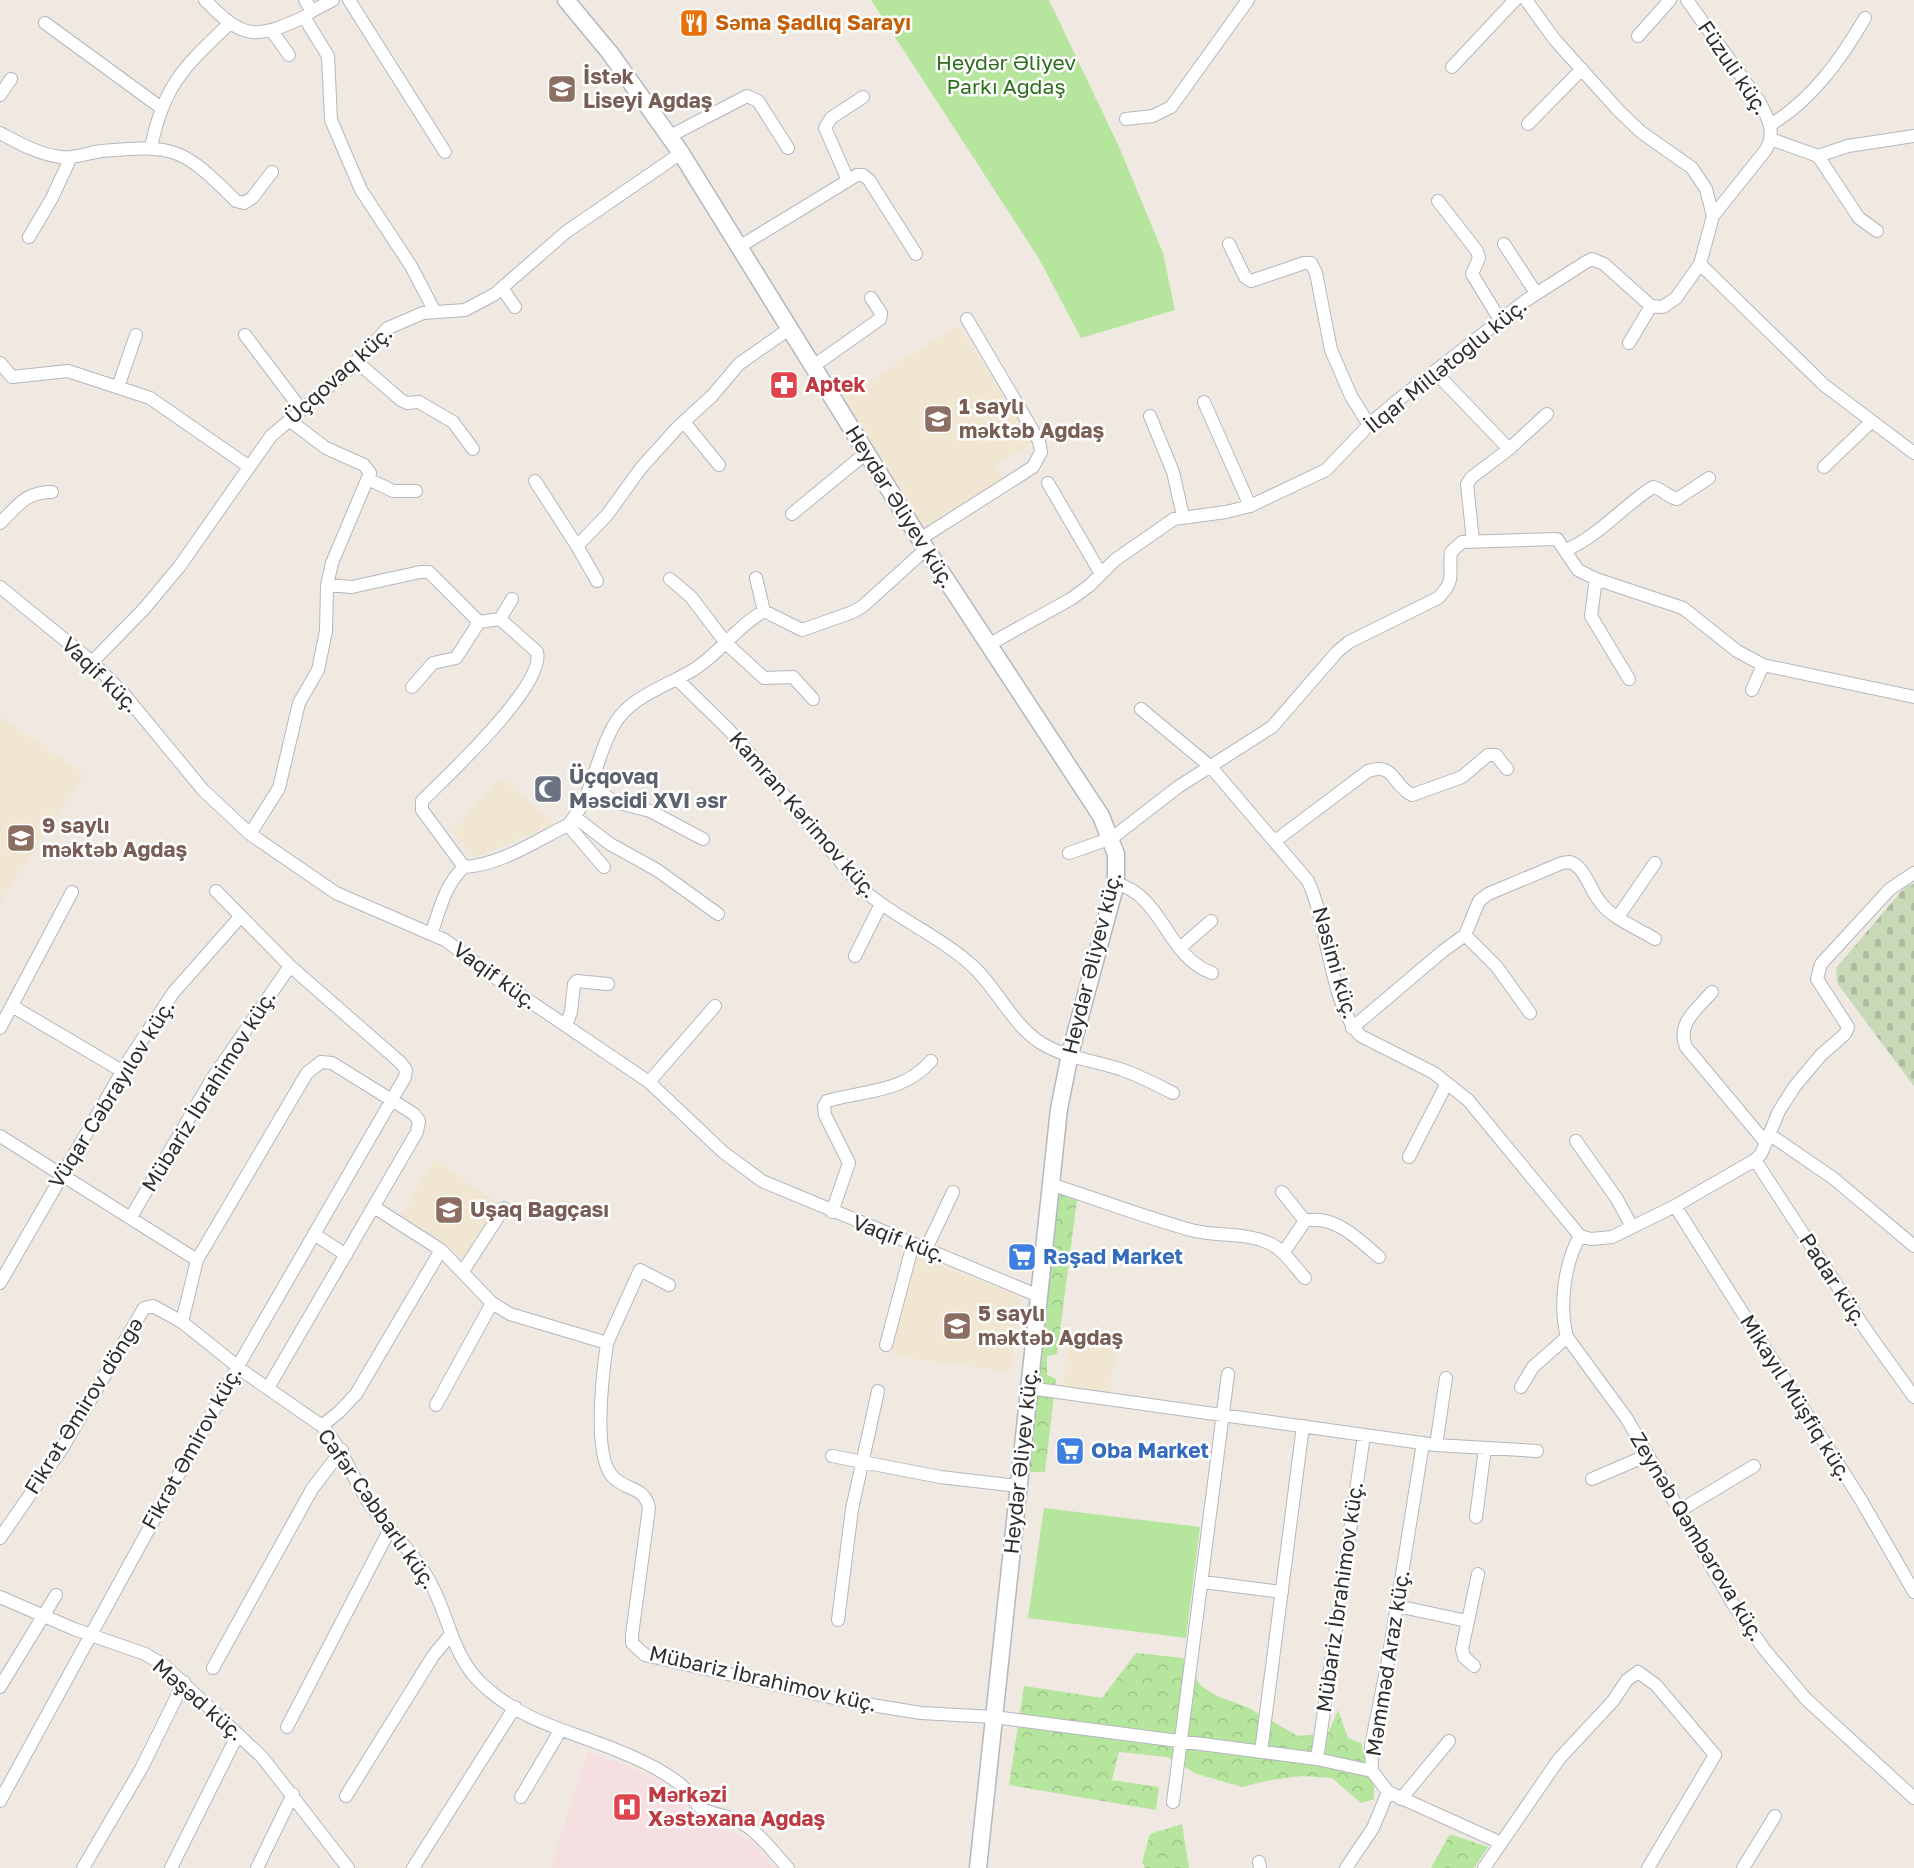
<svg xmlns="http://www.w3.org/2000/svg" width="1914" height="1868" viewBox="0 0 1914 1868" font-family="'Golos Text',sans-serif">
  <style>
    .education { fill: #f0e6d1 }
    .medical { fill: #f5dfe0 }
    .grass { fill: #b6e59e }
    .forest { fill: url(#forest-crowns) }
    .cemetery { fill: url(#cemetery-stones) }
    .lines { fill: none; stroke-linecap: round; stroke-linejoin: round }
    .street-casing { stroke: #b4b7c1; stroke-width: 14 }
    .secondary-casing { stroke: #b4b7c1; stroke-width: 19 }
    .street { stroke: #fff; stroke-width: 12 }
    .secondary { stroke: #fff; stroke-width: 16 }
    .labels { text-anchor: middle; stroke-width: 5; stroke-linejoin: round; paint-order: stroke }
    .food-label { font-size: 21px; font-weight: bold; fill: #c56008; stroke: #fff; text-anchor: start }
    .park-label { font-size: 21px; fill: #2c6e1b; stroke: #fff }
    .street-label { font-size: 21px; fill: #2e2e2e; stroke: #fff }
    .education-label { font-size: 21px; font-weight: bold; fill: #785e54; stroke: #fff; text-anchor: start }
    .health-label { font-size: 21px; font-weight: bold; fill: #be3a42; stroke: #fff; text-anchor: start }
    .worship-label { font-size: 21px; font-weight: bold; fill: #5b616d; stroke: #fff; text-anchor: start }
    .shop-label { font-size: 21px; font-weight: bold; fill: #366cbe; stroke: #fff; text-anchor: start }
  </style>
  <defs>
    <pattern id="forest-crowns" width="20" height="18" patternUnits="userSpaceOnUse" patternTransform="scale(1.5)"><rect width="20" height="18" fill="#b6e59e"/><path d="M2 6a3 3 0 1 1 6 0M12 15a3 3 0 1 1 6 0" fill="none" stroke="#9dc588"/></pattern>
    <pattern id="cemetery-stones" width="16" height="16" patternUnits="userSpaceOnUse" patternTransform="scale(1.5)"><rect width="16" height="16" fill="#c8d9b8"/><path d="M2 7V4a2 2 0 0 1 4 0v3zM10 15v-3a2 2 0 0 1 4 0v3z" fill="#acbb9e"/></pattern>
  </defs>
  <rect width="100%" height="100%" fill="#efe9e1"/>
  <path class="education" d="M958 325 1033 442 995 466 1003 479 926 529 844 397Z
    M0 716 85 774 0 903Z
    M502 777 554 824 474 858 452 831Z
    M434 1159 498 1203 464 1259 400 1217Z
    M915 1256 1021 1296 1010 1372 891 1355Z
    M1071 1329 1118 1337 1109 1393 1062 1387Z"/>
  <path class="medical" d="M587 1752 630 1767 657 1781 677 1797 691 1816 712 1827 733 1832 751 1842 774 1868H551Z"/>
  <path class="grass" d="M871 0H1049L1120 149 1163 253 1175 310 1081 338 1038 257Z
    M1044 1508 1200 1527 1186 1638 1028 1618Z"/>
  <path class="forest" d="M1055 1192 1077 1200 1057 1354 1047 1356V1375L1056 1379 1045 1472H1025Z
    M1136 1653 1183 1658 1201 1686 1217 1696 1249 1708 1298 1736 1328 1733 1338 1710 1348 1738 1361 1743 1374 1785V1799L1361 1803 1332 1778 1302 1776 1271 1780 1242 1787 1197 1774 1167 1757 1119 1752 1112 1780 1159 1787 1156 1810 1009 1785 1024 1686 1102 1698Z
    M1182 1824 1189 1868H1145L1142 1862 1150 1834Z
    M1450 1834 1488 1847 1474 1868H1431Z"/>
  <path class="cemetery" d="M1914 884V1086L1837 983 1836 968 1905 887Z"/>
  <g class="lines">
    <g class="street-casing">
      <path id="street" d="M205 0C243 39 255 40 304 17
        M305 0 312 11 304 17 328 56 331 120 361 190 411 266 435 312
        M349 0 445 152
        M1526 0 1555 40 1619 111 1641 132 1692 168 1706 189 1713 216
        M312 11 333 0
        M45 23 160 107
        M272 31 289 55
        M1638 36 1670 0
        M1452 67 1515 0
        M0 95 11 79
        M1126 119 1153 116 1171 107 1248 0
        M1528 124 1582 69
        M1770 125C1812 100 1841 59 1865 18
        M0 133C19 143 38 154 60 157 73 159 88 153 101 151 175 144 183 148 236 201L244 203 252 198 272 172
        M670 136 747 96 758 101 788 148
        M1771 139 1818 156 1848 146 1914 136
        M151 147C164 84 185 66 230 23
        M1818 156 1859 218 1877 231
        M848 180 825 128 831 118 863 97
        M1438 201 1477 251 1479 258 1472 274 1500 320
        M29 237 52 198 71 157
        M1229 244 1245 277 1251 281 1304 263H1311L1316 273 1331 350 1351 396 1369 425
        M1504 244 1536 293
        M739 247 857 175H863L869 180 916 254
        M1700 264 1824 385 1914 453
        M502 288 515 307
        M245 335 301 409
        M1629 343 1651 306
        M357 362 401 400 407 403 419 402 453 422 473 449
        M0 363 12 377 68 371 150 398 248 466
        M812 367 880 319 881 313 871 298
        M1435 372 1509 449 1472 477 1467 484 1473 541
        M118 387 136 335
        M1204 402 1250 506
        M1150 416 1173 472 1183 516
        M289 420 326 448 364 465 370 473 332 563 327 585 352 587 420 572H429L479 622 500 619 537 652C546 685 446 777 422 801V810L464 867
        M684 422 719 465
        M1509 449 1547 414
        M1824 467 1871 422
        M368 479 393 491H416
        M535 481 577 546 607 515 641 468 678 427 712 396 739 364 789 329
        M1048 483 1101 574
        M792 514 866 453
        M0 523C18 506 25 492 52 492
        M920 539 1033 467 1041 452 1039 441 967 319
        M577 546 597 581
        M1566 550C1599 536 1623 506 1653 487 1663 489 1667 497 1677 499L1709 478
        M756 578 764 611
        M670 579 691 597 726 643 764 678 793 677 813 699
        M1596 579 1591 616 1629 679
        M0 587 92 662 123 693 203 790 250 834 336 893 445 940 497 979 649 1082 723 1152 762 1181 1039 1296
        M500 619 512 599
        M988 645 1071 599 1090 585 1115 560 1174 519 1226 512 1250 506 1326 470 1369 425 1393 404 1525 301 1586 262 1592 259 1604 264 1651 306 1663 307 1676 298 1700 264 1713 216 1765 151C1777 133 1768 118 1759 101L1687 0
        M92 662 144 609 179 567 271 436 347 371 388 328 423 313 465 310 495 294 566 232 681 153
        M677 679 730 731 867 893C898 919 937 935 968 962 996 985 1010 1023 1041 1043 1065 1058 1097 1061 1123 1070 1140 1076 1157 1085 1173 1093
        M412 687 433 663 456 658 479 622
        M1752 690 1763 665
        M1141 709 1211 767 1308 881C1328 923 1330 1006 1361 1036L1434 1073 1468 1100 1580 1236
        M591 786 615 802 650 811 703 839
        M575 817 610 844 657 870 718 914
        M568 825 604 867
        M250 834 279 788 299 703 318 670 326 631 327 585
        M1275 841 1368 771C1395 762 1392 785 1412 795L1462 777 1488 755H1496L1507 769
        M1069 853 1112 838 1178 787 1272 727 1337 652 1349 642 1438 598C1457 579 1448 574 1451 552L1462 542 1557 539 1578 570 1596 579 1683 608 1737 651 1763 665 1914 697
        M1116 883C1164 897 1166 956 1212 973
        M1618 917 1655 863
        M432 932C440 908 445 885 464 867 501 865 535 841 568 825 594 796 595 757 614 725 629 697 667 686 693 670 719 654 737 626 764 611L802 630 853 612 863 606 926 549
        M1465 935 1497 967 1530 1013
        M1180 948 1211 921
        M855 956 881 904
        M1712 992C1697 1009 1676 1024 1686 1047L1766 1143
        M12 1006 122 1071
        M566 1025 571 1012 574 984 577 981 608 984
        M0 1028 72 892
        M1352 1028 1443 951 1465 935 1479 901 1488 894 1562 863 1570 862C1585 867 1590 890 1600 902 1613 919 1637 928 1655 939
        M649 1082 715 1006
        M1769 1134 1833 1178 1914 1246
        M0 1136 197 1260 182 1322 247 1374 322 1426C343 1449 352 1477 369 1503 389 1531 417 1555 432 1586 450 1620 453 1658 483 1685 524 1723 571 1731 621 1752 641 1760 662 1770 680 1784 688 1791 692 1801 701 1808 712 1815 727 1815 739 1821 759 1832 773 1852 788 1868
        M1576 1141 1617 1199 1632 1227
        M1409 1157 1447 1083
        M1755 1160 1866 1330 1914 1397
        M1050 1184C1097 1199 1144 1217 1191 1230 1216 1237 1245 1232 1269 1243 1284 1250 1294 1266 1305 1278
        M1282 1192 1305 1221
        M1675 1206 1861 1500 1914 1592
        M374 1207 441 1250 492 1303 510 1314 607 1343C603 1372 592 1455 613 1477 626 1491 645 1486 649 1508L632 1635V1643L645 1655 847 1701 921 1713 994 1717 1317 1759 1372 1771
        M832 1212 849 1163 825 1115 824 1106 827 1101C865 1090 903 1093 931 1061
        M131 1217 212 1079 290 966
        M314 1234 346 1255
        M1580 1236C1564 1264 1559 1306 1567 1337L1627 1419 1733 1604 1764 1649 1806 1699 1914 1798
        M1580 1236 1591 1239 1612 1237 1675 1206 1755 1160 1761 1154 1779 1111 1795 1086 1821 1055 1845 1034 1848 1027 1817 979 1821 964 1890 889 1914 873
        M926 1249 953 1192
        M1283 1253 1305 1221C1335 1214 1359 1240 1379 1257
        M197 1260 307 1073 321 1062 332 1063 414 1114 419 1121 417 1132 268 1388
        M463 1271 504 1208
        M0 1283 130 1058 173 993 240 917
        M607 1343 640 1270 669 1285
        M886 1345 913 1244
        M1521 1387 1533 1367 1567 1337
        M1029 1388 1436 1445 1537 1451
        M436 1405 492 1303
        M322 1426 340 1411 356 1394 441 1250
        M1436 1445 1446 1378
        M832 1456 940 1477 1018 1486
        M1592 1479 1648 1455
        M1679 1511 1754 1466
        M1476 1517 1485 1448
        M0 1538 63 1447 144 1308 153 1306 182 1322
        M1203 1582 1282 1592
        M0 1597 74 1629 145 1654 165 1666 262 1757 348 1868
        M1397 1606 1467 1621
        M838 1620 852 1509 878 1391
        M1474 1666 1464 1657 1462 1649 1478 1574
        M213 1668 312 1489 342 1450
        M0 1687 56 1595
        M287 1727 390 1529
        M1261 1752 1303 1426
        M1317 1759 1364 1435
        M1388 1792 1501 1843
        M346 1796 433 1656 451 1634
        M521 1797 560 1731
        M1401 1799 1449 1741
        M0 1801 238 1366 405 1077 406 1070 401 1063 290 966 216 891
        M1173 1802 1228 1374
        M1259 1862 1260 1868
        M83 1868 141 1769 184 1682
        M171 1868 238 1734
        M257 1868 293 1794
        M413 1868 515 1707
        M1346 1868 1373 1828 1388 1792 1372 1771 1371 1746 1389 1655 1423 1443
        M1484 1868 1559 1759 1613 1701 1627 1680 1638 1672 1656 1685 1715 1755 1648 1868
        M1743 1868 1775 1816"/>
    </g>
    <g class="secondary-casing">
      <path id="secondary" d="M566 0 610 53 681 153 926 549 1101 816 1116 854V883L1070 1054 1059 1109 978 1868"/>
    </g>
    <use href="#street" class="street"/>
    <use href="#secondary" class="secondary"/>
  </g>
  <defs>
    <g id="restaurant-square" transform="scale(1.5)"><rect x="-9" y="-9" width="18" height="18" rx="4" fill="#e8710a" stroke="#fff"/><path d="M-5-6h1v4h1v-4h1v4h1v-4h1v5L-1.5 .5V6h-2V.5L-5-1ZM5-6V6H3V1.5H1.5Q1.5-4 5-6Z" fill="#fff"/></g>
    <g id="school-square" transform="scale(1.5)"><rect x="-9" y="-9" width="18" height="18" rx="4" fill="#8d6e63" stroke="#fff"/><path d="M0-5L7-2L0 1L-7-2ZM-4 1L0 2.5L4 1V4Q0 6-4 4Z" fill="#fff"/></g>
    <g id="pharmacy-square" transform="scale(1.5)"><rect x="-9" y="-9" width="18" height="18" rx="4" fill="#e0444e" stroke="#fff"/><path d="M-2-6h4v4h4v4h-4v4h-4v-4h-4v-4h4Z" fill="#fff"/></g>
    <g id="mosque-square" transform="scale(1.5)"><rect x="-9" y="-9" width="18" height="18" rx="4" fill="#6b7280" stroke="#fff"/><path d="M3.5-4.9A6 6 0 1 0 3.5 4.9A5 5 0 1 1 3.5-4.9Z" fill="#fff"/></g>
    <g id="supermarket-square" transform="scale(1.5)"><rect x="-9" y="-9" width="18" height="18" rx="4" fill="#3f7fe0" stroke="#fff"/><path d="M-6-5.5h2.5l.6 2H6L4.5 2H-2.5L-4.4-4H-6ZM-1.5 3.2a1.3 1.3 0 1 0 .1 0ZM3 3.2a1.3 1.3 0 1 0 .1 0Z" fill="#fff"/></g>
    <g id="hospital-square" transform="scale(1.5)"><rect x="-9" y="-9" width="18" height="18" rx="4" fill="#e0444e" stroke="#fff"/><path d="M-5-5h3v3.5h4V-5h3V5h-3V1.5h-4V5h-3Z" fill="#fff"/></g>
  </defs>
  <g fill-rule="evenodd">
    <use href="#restaurant-square" x="694" y="23"/>
    <use href="#school-square" x="562" y="89"/>
    <use href="#pharmacy-square" x="784" y="385"/>
    <use href="#school-square" x="938" y="419"/>
    <use href="#mosque-square" x="548" y="789"/>
    <use href="#school-square" x="21" y="838"/>
    <use href="#school-square" x="449" y="1210"/>
    <use href="#supermarket-square" x="1022" y="1257"/>
    <use href="#school-square" x="957" y="1326"/>
    <use href="#supermarket-square" x="1070" y="1451"/>
    <use href="#hospital-square" x="627" y="1807"/>
  </g>
  <g class="labels">
    <g class="food-label">
      <text x="715" y="30">Səma Şadlıq Sarayı</text>
    </g>
    <g class="park-label">
      <text x="1006" y="70">Heydər Əliyev<tspan x="1006" dy="24">Parkı Ağdaş</tspan></text>
    </g>
    <g class="street-label">
      <text transform="translate(1733 68) rotate(56)" y="7">Füzuli küç.</text>
      <text transform="translate(1446 366) rotate(-39)" y="7">İlqar Millətoğlu küç.</text>
      <text transform="translate(339 375) rotate(-42)" y="7">Üçqovaq küç.</text>
      <text transform="translate(900 507) rotate(58)" y="7">Heydər Əliyev küç.</text>
      <text transform="translate(100 675) rotate(44)" y="7">Vaqif küç.</text>
      <text transform="translate(803 815) rotate(49)" y="7">Kamran Kərimov küç.</text>
      <text transform="translate(1092 963) rotate(-76)" y="7">Heydər Əliyev küç.</text>
      <text transform="translate(1335 963) rotate(74)" y="7">Nəsimi küç.</text>
      <text transform="translate(495 976) rotate(36)" y="7">Vaqif küç.</text>
      <text transform="translate(209 1091) rotate(-58)" y="7">Mübariz İbrahimov küç.</text>
      <text transform="translate(112 1094) rotate(-58)" y="7">Vüqar Cəbrayılov küç.</text>
      <text transform="translate(899 1239) rotate(21)" y="7">Vaqif küç.</text>
      <text transform="translate(1833 1280) rotate(57)" y="7">Padar küç.</text>
      <text transform="translate(1796 1398) rotate(58)" y="7">Mikayıl Müşfiq küç.</text>
      <text transform="translate(84 1406) rotate(-58)" y="7">Fikrət Əmirov döngə</text>
      <text transform="translate(192 1448) rotate(-61)" y="7">Fikrət Əmirov küç.</text>
      <text transform="translate(1021 1461) rotate(-84)" y="7">Heydər Əliyev küç.</text>
      <text transform="translate(377 1509) rotate(55)" y="7">Cəfər Cəbbarlı küç.</text>
      <text transform="translate(1697 1537) rotate(59)" y="7">Zeynəb Qəmbərova küç.</text>
      <text transform="translate(1340 1597) rotate(-82)" y="7">Mübariz İbrahimov küç.</text>
      <text transform="translate(1388 1663) rotate(-81)" y="7">Məmməd Araz küç.</text>
      <text transform="translate(763 1679) rotate(13)" y="7">Mübariz İbrahimov küç.</text>
      <text transform="translate(198 1700) rotate(41)" y="7">Məşəd küç.</text>
    </g>
    <g class="education-label">
      <text x="583" y="84">İstək<tspan x="583" dy="24">Liseyi Ağdaş</tspan></text>
      <text x="959" y="414">1 saylı<tspan x="959" dy="24">məktəb Ağdaş</tspan></text>
      <text x="42" y="833">9 saylı<tspan x="42" dy="24">məktəb Ağdaş</tspan></text>
      <text x="470" y="1217">Uşaq Bağçası</text>
      <text x="978" y="1321">5 saylı<tspan x="978" dy="24">məktəb Ağdaş</tspan></text>
    </g>
    <g class="health-label">
      <text x="805" y="392">Aptek</text>
      <text x="648" y="1802">Mərkəzi<tspan x="648" dy="24">Xəstəxana Ağdaş</tspan></text>
    </g>
    <g class="worship-label">
      <text x="569" y="784">Üçqovaq<tspan x="569" dy="24">Məscidi XVI əsr</tspan></text>
    </g>
    <g class="shop-label">
      <text x="1043" y="1264">Rəşad Market</text>
      <text x="1091" y="1458">Oba Market</text>
    </g>
  </g>
</svg>
